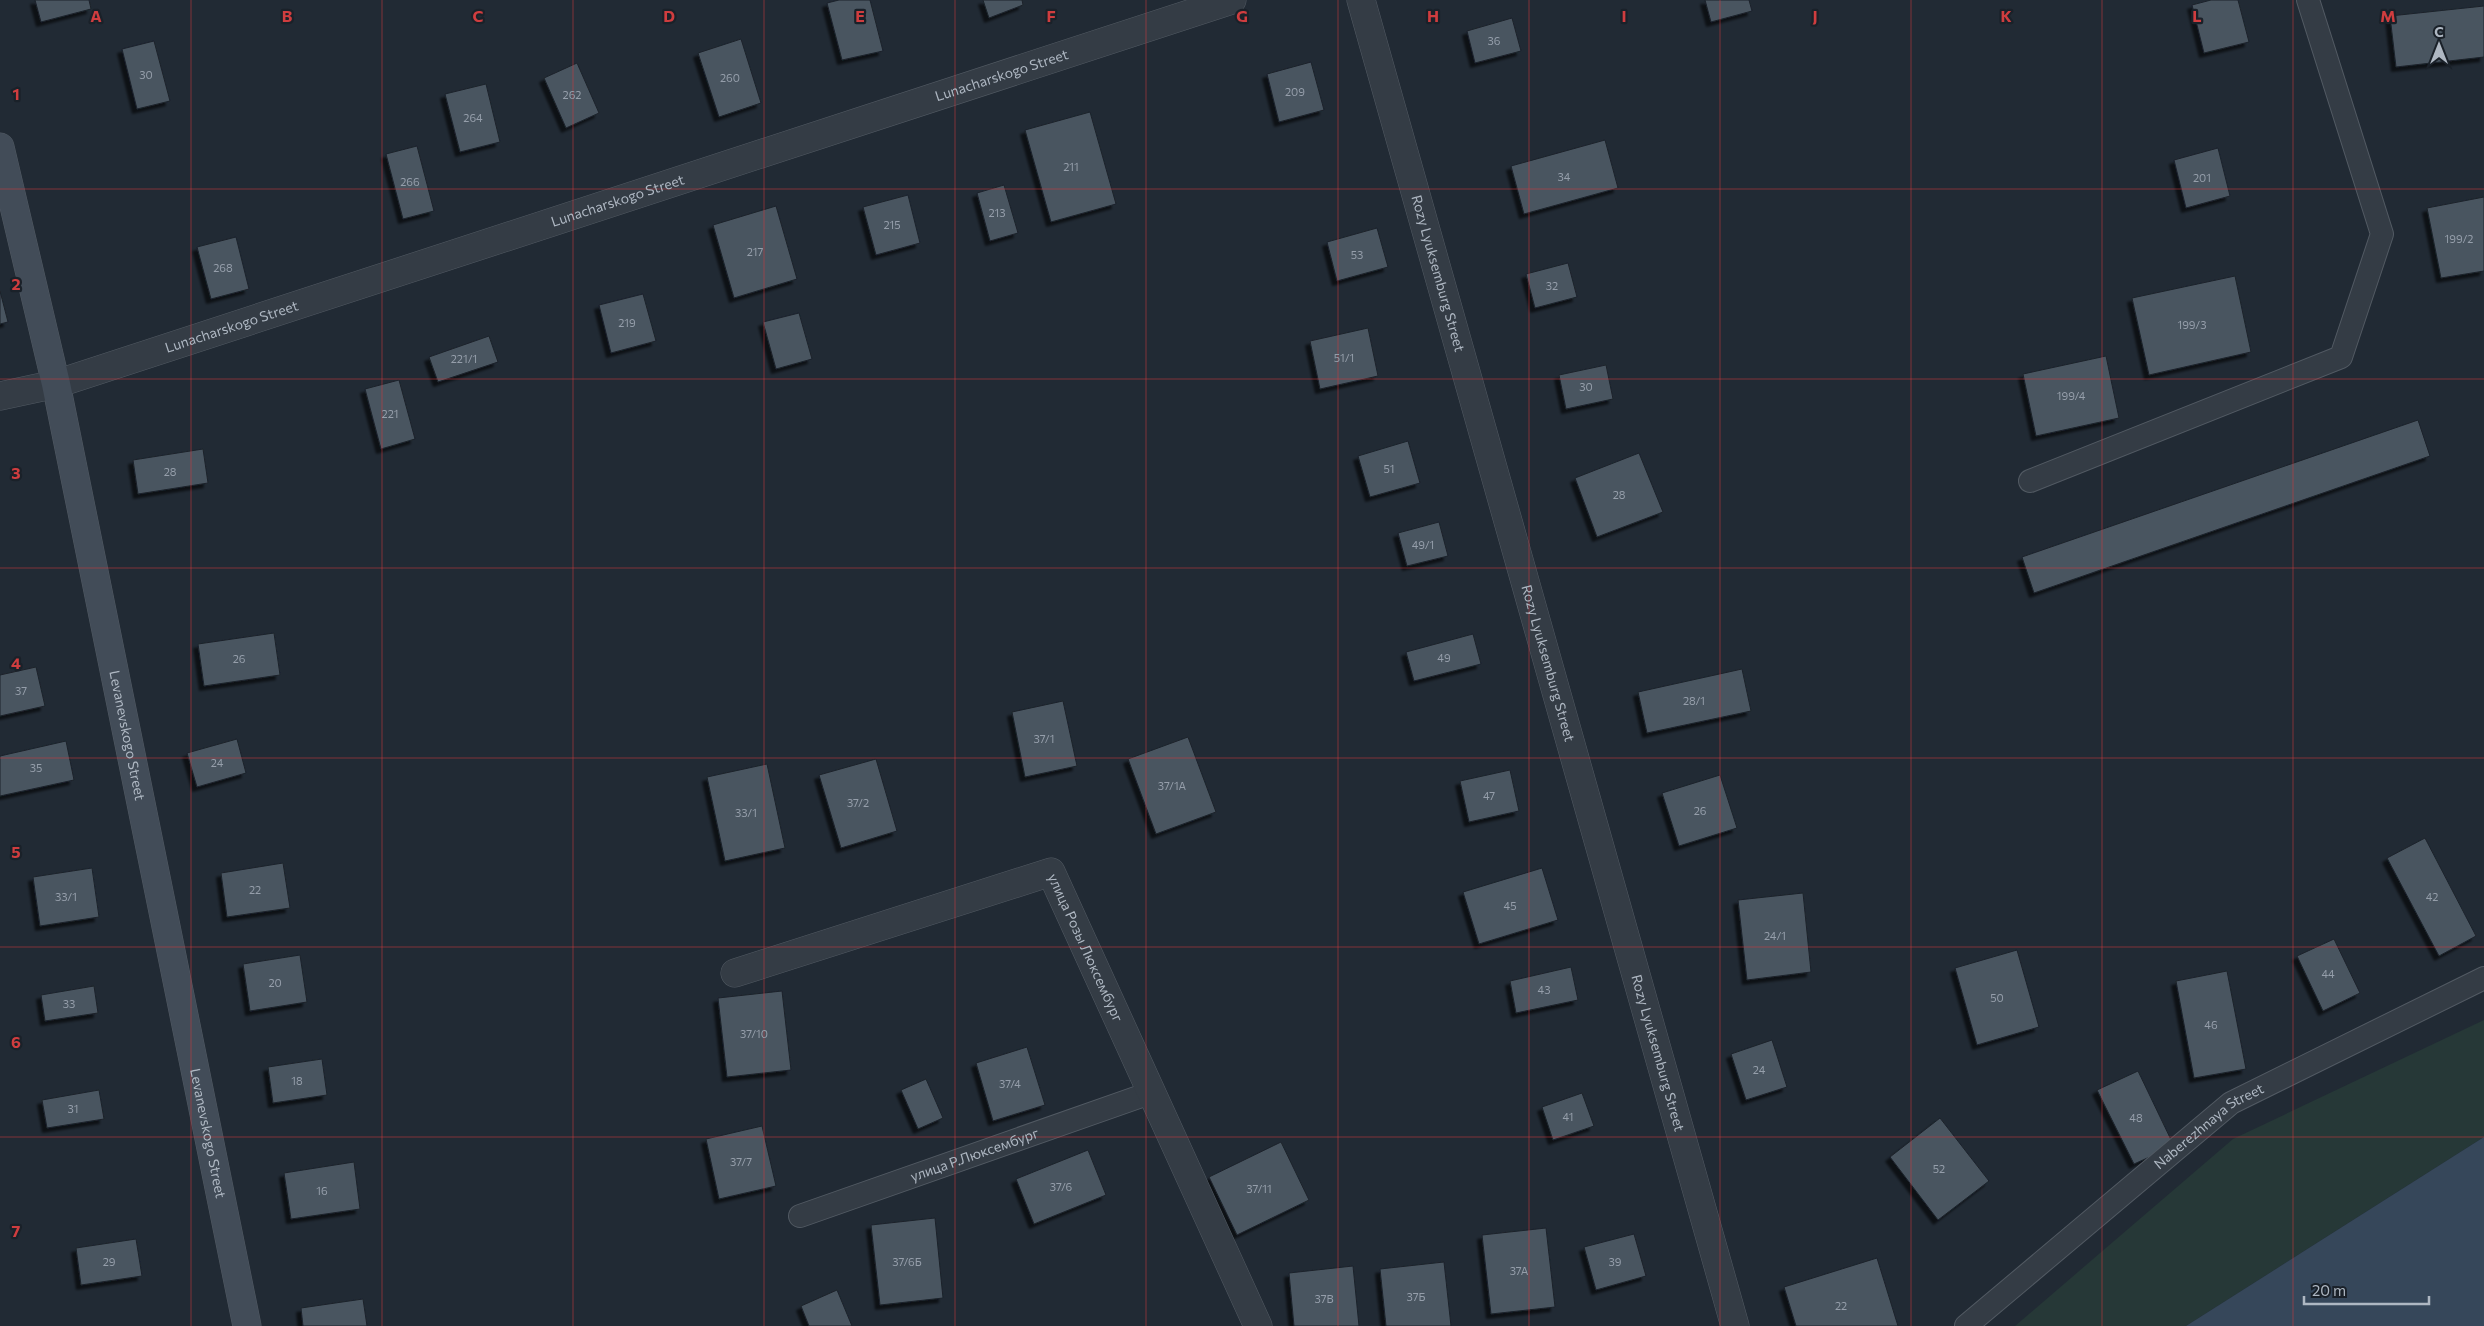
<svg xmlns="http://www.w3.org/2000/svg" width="2484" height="1326" viewBox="0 0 2484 1326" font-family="Commissioner,sans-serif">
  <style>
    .green { fill: #263837 }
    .water { fill: #36475a }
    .building { fill: #495560; stroke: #1c232b; filter: url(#shadow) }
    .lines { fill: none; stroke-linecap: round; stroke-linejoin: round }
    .lane-casing { stroke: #525a63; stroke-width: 24 }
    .street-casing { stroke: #525a63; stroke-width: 29 }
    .secondary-casing { stroke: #525a63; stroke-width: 29 }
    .lane { stroke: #343c45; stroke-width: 22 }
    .street { stroke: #343c45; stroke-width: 28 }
    .secondary { stroke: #424c58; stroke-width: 28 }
    .grid { fill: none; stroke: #d03d3f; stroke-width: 1; stroke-opacity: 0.55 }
    .labels { text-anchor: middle; stroke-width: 4.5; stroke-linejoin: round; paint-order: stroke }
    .number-label { font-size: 11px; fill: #959eaa }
    .street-label { font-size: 14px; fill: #aeb7c2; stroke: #1a2129 }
    .grid-label { font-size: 16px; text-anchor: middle; font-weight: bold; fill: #d03d3f; stroke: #1a2129; stroke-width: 4.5; stroke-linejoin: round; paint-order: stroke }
  </style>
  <defs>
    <filter id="shadow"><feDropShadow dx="-4.5" dy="4.5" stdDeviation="1" flood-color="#0009"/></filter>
  </defs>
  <rect width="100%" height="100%" fill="#212a34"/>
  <path class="green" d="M2484 1020V1137L2186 1326H2015L2233 1139Z"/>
  <path class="water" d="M2484 1137V1326H2186Z"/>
  <path class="building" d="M35 0H89L91 9 41 22Z
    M839 0H870L883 51 842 60 827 3Z
    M983 0H1022L1023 5 989 18Z
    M1705 0H1749L1752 11 1711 22Z
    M2211 0H2238L2249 42 2204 53 2192 5Z
    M2484 6V57L2396 67 2390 16Z
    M1512 18 1521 51 1475 63 1467 31Z
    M741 39 761 103 719 117 698 53Z
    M154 41 170 101 137 109 122 49Z
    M1311 62 1324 110 1279 122 1267 74Z
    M577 63 599 113 566 128 544 78Z
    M486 84 500 142 460 152 445 94Z
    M1090 112 1116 204 1051 222 1025 130Z
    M1605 140 1618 188 1524 214 1511 166Z
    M417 146 434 211 403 219 386 154Z
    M2218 148 2230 196 2186 208 2174 160Z
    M1004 185 1018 233 990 241 977 193Z
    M908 195 920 243 876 255 863 207Z
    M2484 197V271L2441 278 2427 208Z
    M776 206 797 279 734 298 713 225Z
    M1377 228 1388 267 1337 281 1327 242Z
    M236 237 249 289 211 299 197 247Z
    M1568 263 1577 297 1535 308 1526 274Z
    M2235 276 2251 352 2149 375 2132 298Z
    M0 291 8 322 0 324Z
    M643 294 656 341 611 353 599 305Z
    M799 313 812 359 776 369 763 322Z
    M1368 328 1378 376 1320 389 1310 341Z
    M489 336 498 362 438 382 429 357Z
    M2106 356 2119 418 2036 436 2023 374Z
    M1606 365 1613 399 1566 409 1559 375Z
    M399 380 415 439 381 449 365 389Z
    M2418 420 2430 456 2034 593 2022 557Z
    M1408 441 1420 483 1370 497 1358 456Z
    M203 449 208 483 138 494 133 460Z
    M1639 453 1663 512 1597 537 1575 478Z
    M1439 522 1448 556 1407 566 1398 533Z
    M274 633 280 675 204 686 198 644Z
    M1473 634 1481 664 1414 681 1406 652Z
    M36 667 45 706 0 716V675Z
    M1742 669 1751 711 1647 733 1638 692Z
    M1063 701 1077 766 1025 777 1012 712Z
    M1188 737 1216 812 1156 834 1128 759Z
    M237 739 246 773 197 787 187 753Z
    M66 741 74 780 0 796V756Z
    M876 759 897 831 841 848 819 775Z
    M767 764 785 848 725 861 707 777Z
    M1510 770 1519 811 1469 822 1460 781Z
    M1720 775 1737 828 1679 846 1662 793Z
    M2425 838 2476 936 2439 956 2387 858Z
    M283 863 290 908 227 917 221 873Z
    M92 868 99 917 40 926 33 877Z
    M1542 868 1558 920 1479 944 1463 892Z
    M1803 893 1811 972 1747 980 1738 900Z
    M2334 939 2360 993 2323 1011 2297 956Z
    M2017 950 2039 1027 1977 1045 1955 968Z
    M300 955 307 1002 250 1011 243 964Z
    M1571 967 1578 1000 1516 1013 1510 981Z
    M2227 971 2246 1069 2194 1078 2176 981Z
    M94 986 98 1013 45 1021 41 995Z
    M782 991 791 1070 727 1077 718 998Z
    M1772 1040 1787 1087 1746 1100 1731 1054Z
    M1027 1047 1045 1105 993 1121 976 1063Z
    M322 1059 327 1095 273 1103 268 1067Z
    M2138 1071 2174 1146 2134 1164 2097 1090Z
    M926 1079 943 1118 918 1129 901 1090Z
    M99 1090 104 1119 47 1128 42 1100Z
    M1582 1093 1594 1126 1553 1140 1542 1107Z
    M1940 1118 1989 1181 1938 1220 1890 1157Z
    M762 1126 776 1186 719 1199 706 1139Z
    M1281 1142 1309 1200 1237 1235 1209 1177Z
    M1088 1150 1106 1195 1034 1224 1016 1179Z
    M354 1162 360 1209 291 1219 284 1173Z
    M935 1218 943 1298 880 1305 871 1225Z
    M1546 1228 1555 1307 1491 1314 1482 1235Z
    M1634 1234 1646 1276 1596 1290 1584 1247Z
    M136 1239 142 1276 81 1285 76 1248Z
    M1877 1258 1898 1326H1796L1784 1287Z
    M1444 1262 1451 1326H1386L1380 1269Z
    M1353 1266 1359 1326H1294L1289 1273Z
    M837 1290 852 1326H809L801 1306Z
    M363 1299 367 1326H303L301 1308Z"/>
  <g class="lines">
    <g class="lane-casing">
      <g id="lane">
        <path d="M2030 481 2341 357 2382 234 2308 0"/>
        <path id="s1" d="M800 1216 1150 1093"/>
        <path id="s2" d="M1966 1326 2231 1103 2484 978"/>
      </g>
    </g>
    <g class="street-casing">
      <g id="street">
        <path id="s3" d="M1361 0 1735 1326"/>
        <path id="s4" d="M0 396 56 384 1232 0"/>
        <path id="s5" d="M735 973 1051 872 1258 1326"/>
      </g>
    </g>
    <g class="secondary-casing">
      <g id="secondary">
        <path id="s6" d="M0 147 56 384 247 1326"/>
      </g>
    </g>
    <use href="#lane" class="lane"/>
    <use href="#street" class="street"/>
    <use href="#secondary" class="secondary"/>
  </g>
  <path class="grid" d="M191 0V1326M382 0V1326M573 0V1326M764 0V1326M955 0V1326M1146 0V1326M1338 0V1326M1529 0V1326M1720 0V1326M1911 0V1326M2102 0V1326M2293 0V1326M0 189H2484M0 379H2484M0 568H2484M0 758H2484M0 947H2484M0 1137H2484"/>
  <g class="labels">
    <g class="number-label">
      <text x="1494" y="45">36</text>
      <text x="146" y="79">30</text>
      <text x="730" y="82">260</text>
      <text x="1295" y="96">209</text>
      <text x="572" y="99">262</text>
      <text x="473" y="122">264</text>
      <text x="1071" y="171">211</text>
      <text x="1564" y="181">34</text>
      <text x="2202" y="182">201</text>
      <text x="410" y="186">266</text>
      <text x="997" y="217">213</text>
      <text x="892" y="229">215</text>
      <text x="2459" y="243">199/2</text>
      <text x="755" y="256">217</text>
      <text x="1357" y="259">53</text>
      <text x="223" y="272">268</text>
      <text x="1552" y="290">32</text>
      <text x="627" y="327">219</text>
      <text x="2192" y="329">199/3</text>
      <text x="1344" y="362">51/1</text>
      <text x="464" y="363">221/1</text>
      <text x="1586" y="391">30</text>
      <text x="2071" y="400">199/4</text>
      <text x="390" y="418">221</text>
      <text x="1389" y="473">51</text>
      <text x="170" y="476">28</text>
      <text x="1619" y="499">28</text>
      <text x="1423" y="549">49/1</text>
      <text x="1444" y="662">49</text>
      <text x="239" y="663">26</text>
      <text x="21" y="695">37</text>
      <text x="1694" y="705">28/1</text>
      <text x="1044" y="743">37/1</text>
      <text x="217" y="767">24</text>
      <text x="36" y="772">35</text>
      <text x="1172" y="790">37/1А</text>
      <text x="1489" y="800">47</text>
      <text x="858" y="807">37/2</text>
      <text x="1700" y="815">26</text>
      <text x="746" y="817">33/1</text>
      <text x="255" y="894">22</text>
      <text x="66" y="901">33/1</text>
      <text x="2432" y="901">42</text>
      <text x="1510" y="910">45</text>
      <text x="1775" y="940">24/1</text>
      <text x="2328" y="978">44</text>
      <text x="275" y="987">20</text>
      <text x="1544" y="994">43</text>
      <text x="1997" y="1002">50</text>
      <text x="69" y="1008">33</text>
      <text x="2211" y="1029">46</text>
      <text x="754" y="1038">37/10</text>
      <text x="1759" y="1074">24</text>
      <text x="297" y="1085">18</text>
      <text x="1010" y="1088">37/4</text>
      <text x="73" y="1113">31</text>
      <text x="1568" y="1121">41</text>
      <text x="2136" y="1122">48</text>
      <text x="741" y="1166">37/7</text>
      <text x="1939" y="1173">52</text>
      <text x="1061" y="1191">37/6</text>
      <text x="1259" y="1193">37/11</text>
      <text x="322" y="1195">16</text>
      <text x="109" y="1266">29</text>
      <text x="907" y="1266">37/6Б</text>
      <text x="1615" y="1266">39</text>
      <text x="1519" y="1275">37А</text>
      <text x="1416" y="1301">37Б</text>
      <text x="1324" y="1303">37В</text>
      <text x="1841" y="1310">22</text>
    </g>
    <g class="street-label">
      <text dy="5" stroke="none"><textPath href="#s4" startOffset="1052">Lunacharskogo Street</textPath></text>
      <text dy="5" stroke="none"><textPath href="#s4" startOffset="648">Lunacharskogo Street</textPath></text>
      <text dy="5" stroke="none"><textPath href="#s3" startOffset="284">Rozy Lyuksemburg Street</textPath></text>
      <text dy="5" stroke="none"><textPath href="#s4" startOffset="242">Lunacharskogo Street</textPath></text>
      <text dy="5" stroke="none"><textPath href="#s3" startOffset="689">Rozy Lyuksemburg Street</textPath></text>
      <text dy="5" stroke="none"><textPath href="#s6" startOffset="602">Levanevskogo Street</textPath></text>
      <text dy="5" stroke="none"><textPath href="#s5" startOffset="415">улица Розы Люксембург</textPath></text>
      <text dy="5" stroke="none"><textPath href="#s3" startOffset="1094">Rozy Lyuksemburg Street</textPath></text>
      <text dy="5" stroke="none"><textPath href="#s2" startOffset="315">Naberezhnaya Street</textPath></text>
      <text dy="5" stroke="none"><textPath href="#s6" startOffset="1008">Levanevskogo Street</textPath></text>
      <text dy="5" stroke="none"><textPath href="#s1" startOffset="185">улица Р.Люксембург</textPath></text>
    </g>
  </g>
  <g class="grid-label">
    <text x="96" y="22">A</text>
    <text x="287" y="22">B</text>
    <text x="478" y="22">C</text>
    <text x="669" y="22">D</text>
    <text x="860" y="22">E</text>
    <text x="1051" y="22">F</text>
    <text x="1242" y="22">G</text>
    <text x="1433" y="22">H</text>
    <text x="1624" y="22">I</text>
    <text x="1815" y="22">J</text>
    <text x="2006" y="22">K</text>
    <text x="2197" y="22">L</text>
    <text x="2388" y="22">M</text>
    <text x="16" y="100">1</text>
    <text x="16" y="290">2</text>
    <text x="16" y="479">3</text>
    <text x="16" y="669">4</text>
    <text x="16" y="858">5</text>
    <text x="16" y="1048">6</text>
    <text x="16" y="1237">7</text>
  </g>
  <g transform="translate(2439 45)" stroke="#1a2129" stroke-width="4" paint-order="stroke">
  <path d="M0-4L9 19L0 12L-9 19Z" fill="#aeb7c2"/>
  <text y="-8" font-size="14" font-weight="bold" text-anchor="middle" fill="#aeb7c2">С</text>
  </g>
  <path d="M2304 1296v8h125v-8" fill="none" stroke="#aeb7c2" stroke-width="2.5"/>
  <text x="2312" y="1296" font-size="15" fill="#aeb7c2" stroke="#1a2129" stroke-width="4" paint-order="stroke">20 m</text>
</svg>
